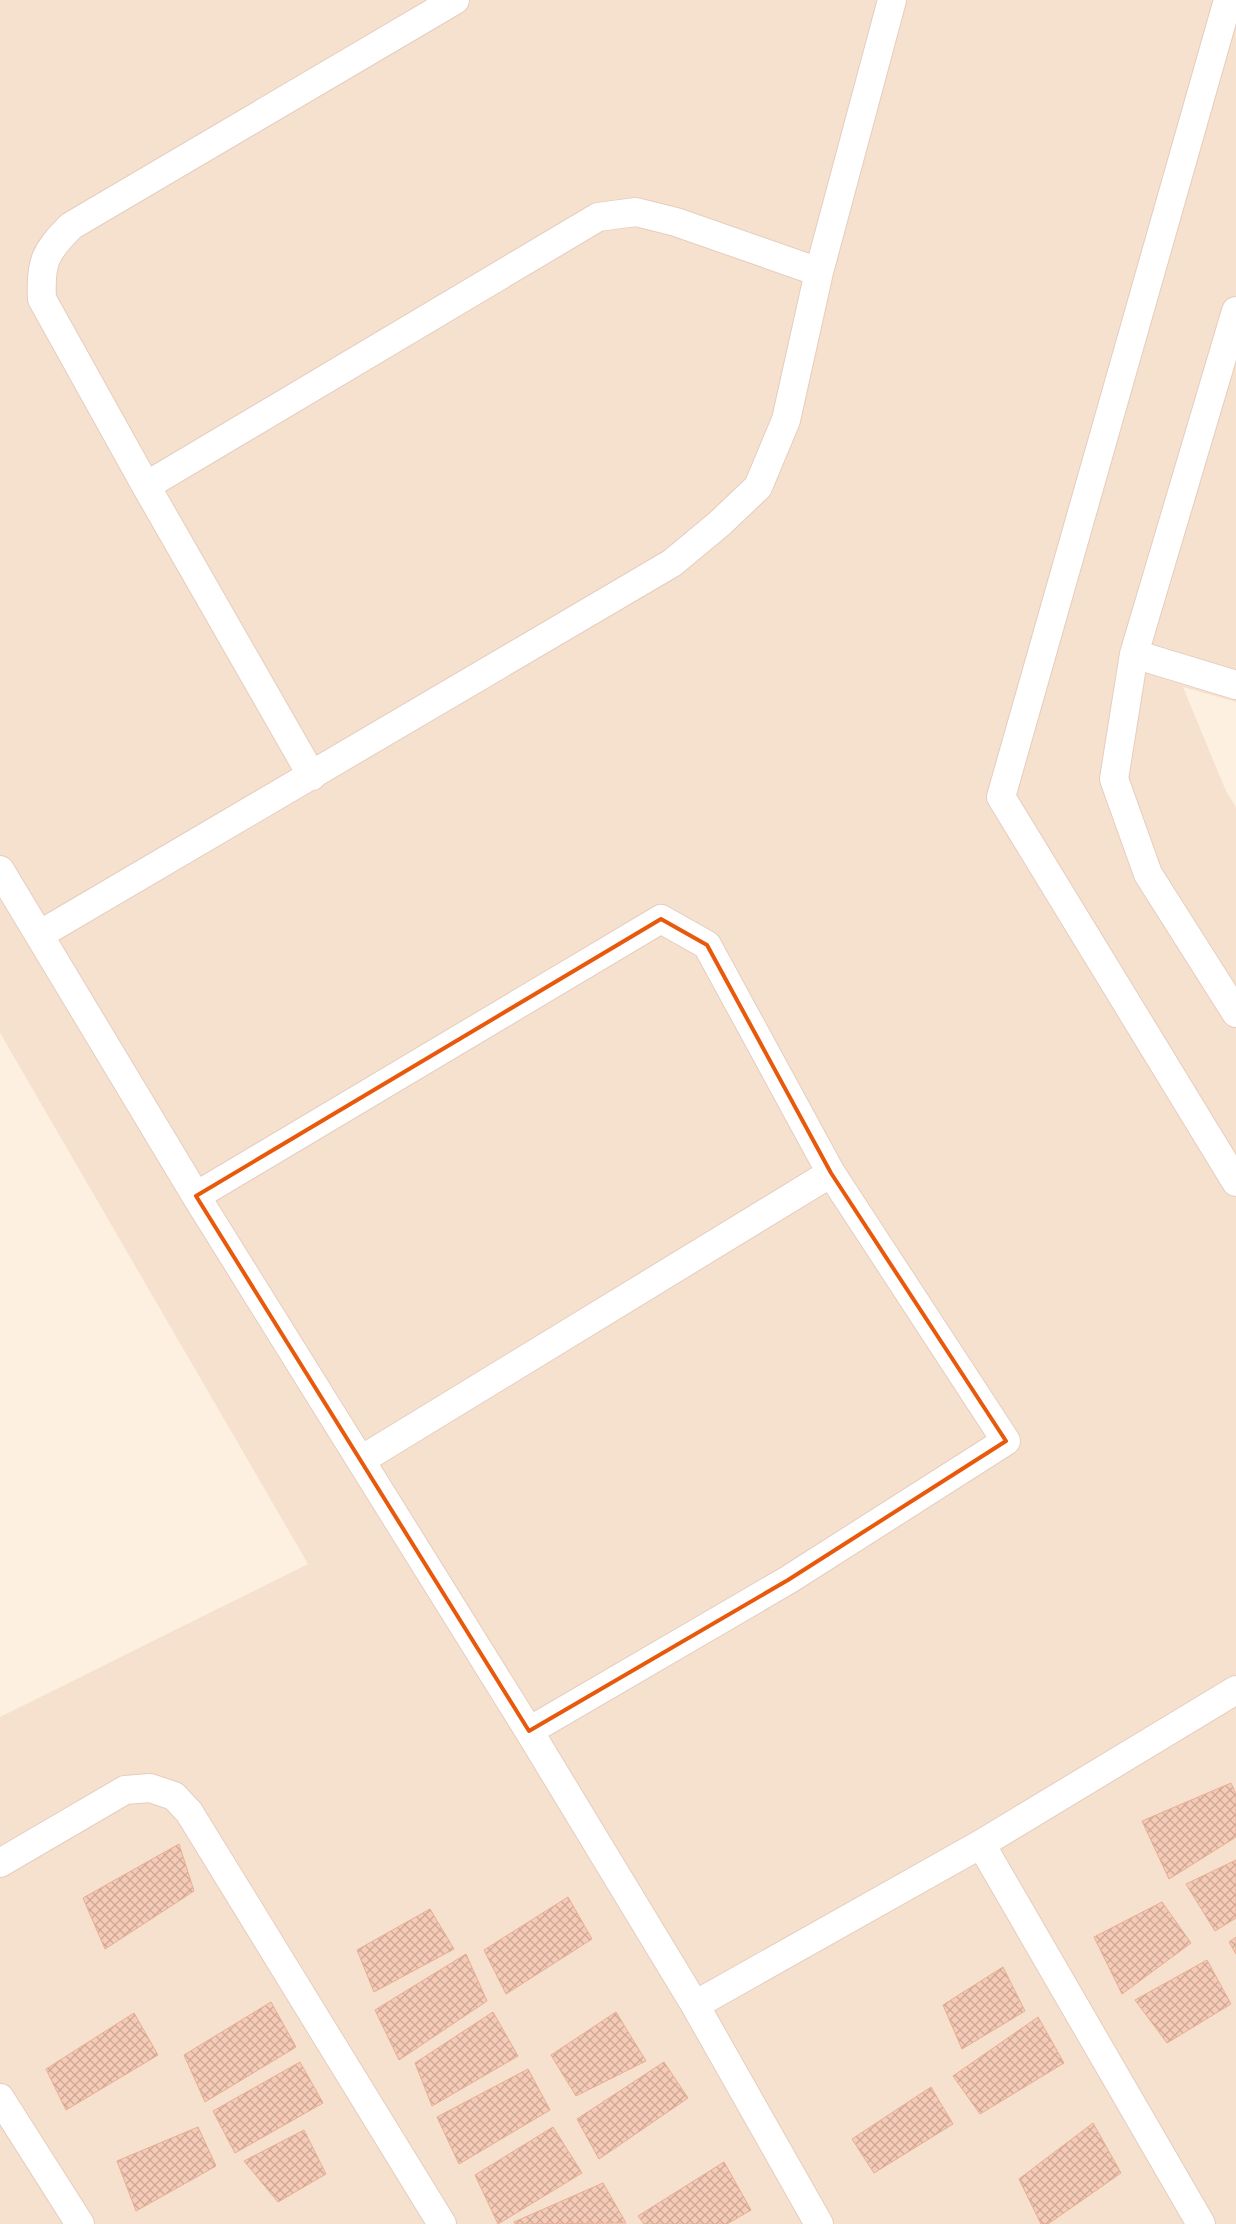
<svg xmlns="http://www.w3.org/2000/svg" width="1236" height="2224" viewBox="0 0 1236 2224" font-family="'Sofia Sans Condensed',sans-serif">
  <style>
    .residential { fill: #f6e1ce }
    .building { fill: url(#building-cross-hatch); stroke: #e9ae95 }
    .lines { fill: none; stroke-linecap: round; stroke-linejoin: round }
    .minor-casing { stroke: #e5cdbf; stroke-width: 30 }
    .minor { stroke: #fff; stroke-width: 28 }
    .marked { fill: none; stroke: #e8590c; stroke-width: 4; stroke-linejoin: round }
  </style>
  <defs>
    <pattern id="building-cross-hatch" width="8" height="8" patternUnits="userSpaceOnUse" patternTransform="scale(1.25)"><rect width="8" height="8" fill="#f5cab6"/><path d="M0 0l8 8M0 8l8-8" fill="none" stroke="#cba796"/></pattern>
  </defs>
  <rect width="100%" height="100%" fill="#fef0e0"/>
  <path class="residential" d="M0 0H1236V702L1183 687 1226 791 1236 807V2224H0V1717L308 1564 0 1033Z"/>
  <path class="building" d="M1231 1783 1236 1794V1837L1169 1879 1142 1821Z
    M179 1844 194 1891 105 1949 83 1898Z
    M1236 1860V1918L1215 1931 1186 1884Z
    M568 1897 592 1939 506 1994 484 1950Z
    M1162 1902 1191 1943 1122 1994 1094 1937Z
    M430 1909 454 1949 374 1992 357 1950Z
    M1236 1937V1954L1229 1942Z
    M466 1954 487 2001 399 2060 375 2010Z
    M1207 1960 1231 2004 1167 2043 1135 2000Z
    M1003 1967 1025 2011 962 2049 943 2005Z
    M271 2002 296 2047 205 2102 184 2055Z
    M493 2012 518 2056 432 2106 415 2063Z
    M616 2012 646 2061 576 2096 551 2055Z
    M134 2013 158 2055 66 2110 46 2069Z
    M1038 2017 1064 2063 980 2114 953 2076Z
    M300 2062 323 2103 235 2153 213 2111Z
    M664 2062 688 2098 599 2159 577 2119Z
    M528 2069 550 2110 459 2164 437 2117Z
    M931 2087 953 2124 874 2173 852 2139Z
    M1093 2123 1121 2173 1048 2224H1041L1019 2179Z
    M198 2127 216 2166 136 2211 117 2161Z
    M553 2127 582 2173 498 2224 475 2175Z
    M304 2130 326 2174 278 2202 244 2161Z
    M724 2162 751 2210 727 2224H644L638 2216Z
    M603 2183 626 2223 515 2224 514 2222Z"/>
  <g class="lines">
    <g class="minor-casing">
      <path id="minor" d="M1228 0 1001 797 1236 1182
        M1236 311 1134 654 1114 779 1148 874 1236 1013
        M146 486 598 217 636 212 676 222 819 272
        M1134 654 1236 685
        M312 776 146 486 42 299C40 262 45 252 71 226L455 0
        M0 870 196 1196 529 1731 695 2005 819 2224
        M39 935 672 563 719 524 758 487 786 420 819 272 892 0
        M196 1196 661 919 707 945 831 1173 1006 1441 788 1580 529 1731
        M361 1460 831 1173
        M981 1844 1201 2224
        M0 1863 125 1790 150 1788 174 1796 189 1812 442 2224
        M695 2005 981 1844 1236 1690
        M0 2098 80 2224"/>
    </g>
    <use href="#minor" class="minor"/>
  </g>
  <path class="marked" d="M661 919 707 945 831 1173 1006 1441 788 1580 529 1731 196 1196Z"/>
</svg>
